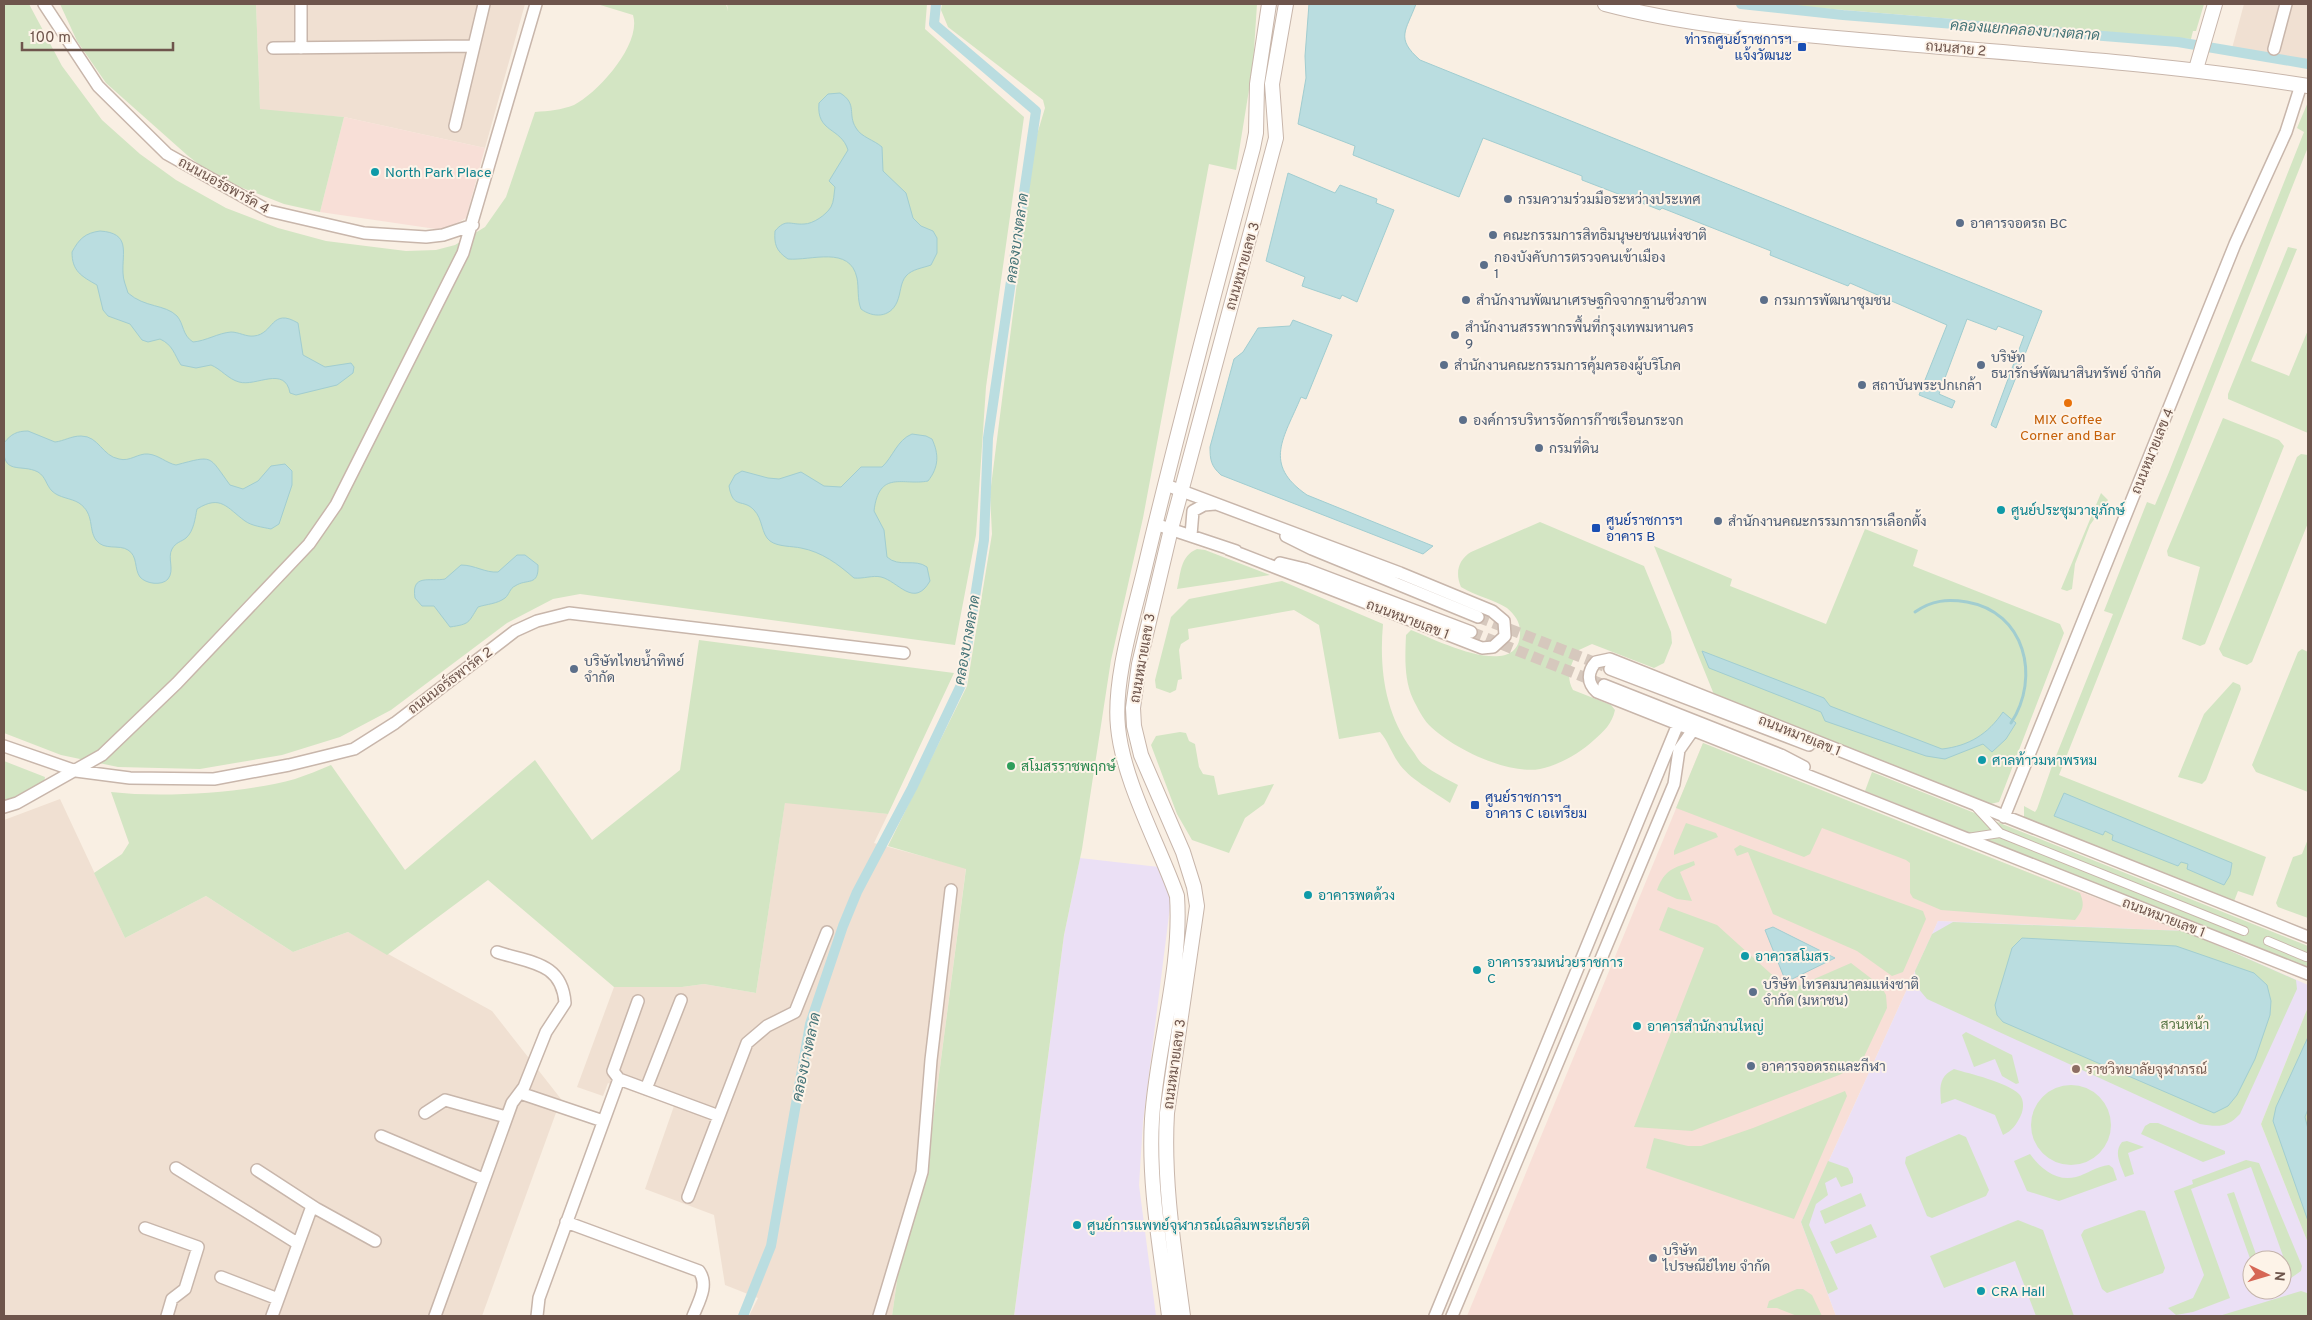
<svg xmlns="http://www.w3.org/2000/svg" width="2312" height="1320" viewBox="0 0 2312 1320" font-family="Overpass,Sarabun,sans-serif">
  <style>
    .residential { fill: #f0e0d2 }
    .commercial { fill: #f8dfd7 }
    .education { fill: #ebe0f5; fill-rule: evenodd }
    .green { fill: #d3e5c3 }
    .water { fill: #badde0; stroke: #a1cdd0 }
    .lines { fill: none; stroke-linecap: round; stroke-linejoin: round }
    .stream { stroke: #a1cdd0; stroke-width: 3 }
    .canal { stroke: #badde0; stroke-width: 10 }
    .minor-tunnel { stroke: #d6c8bd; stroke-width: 11; stroke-dasharray: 11 5.5; stroke-linecap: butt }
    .pedestrian-casing { stroke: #c8b6ab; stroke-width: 10 }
    .minor-casing { stroke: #c8b6ab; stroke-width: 14 }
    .tertiary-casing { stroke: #c8b6ab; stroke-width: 16 }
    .pedestrian { stroke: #fff; stroke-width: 8 }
    .minor { stroke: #fff; stroke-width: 11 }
    .tertiary { stroke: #fff; stroke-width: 14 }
    .transit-dot { fill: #1a4fb4; stroke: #fdf3e8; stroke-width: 2 }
    .culture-dot { fill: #0f9aa8; stroke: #fdf3e8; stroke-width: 2 }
    .service-dot { fill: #5c6f8a; stroke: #fdf3e8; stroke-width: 2 }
    .food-dot { fill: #e8710a; stroke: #fdf3e8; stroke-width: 2 }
    .leisure-dot { fill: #2e9e5b; stroke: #fdf3e8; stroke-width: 2 }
    .education-dot { fill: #8d6e63; stroke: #fdf3e8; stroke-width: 2 }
    .labels { text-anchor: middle; stroke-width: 4; stroke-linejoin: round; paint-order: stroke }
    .transit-label { font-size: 14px; fill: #164399; stroke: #fdf3e8; text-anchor: start }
    .street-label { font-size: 14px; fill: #6e554c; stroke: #fdf3e8 }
    .culture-label { font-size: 14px; fill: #0d838f; stroke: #fdf3e8; text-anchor: start }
    .service-label { font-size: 14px; fill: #4e5e75; stroke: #fdf3e8; text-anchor: start }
    .food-label { font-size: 14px; fill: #c56008; stroke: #fdf3e8 }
    .leisure-label { font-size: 14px; fill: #27864d; stroke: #fdf3e8; text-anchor: start }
    .park-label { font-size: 14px; fill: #5a7848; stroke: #fdf3e8 }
    .education-label { font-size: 14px; fill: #785e54; stroke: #fdf3e8; text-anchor: start }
    .water-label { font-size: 15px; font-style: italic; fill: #457478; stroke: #fdf3e8 }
  </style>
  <rect width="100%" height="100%" fill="#f9efe3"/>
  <path class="residential" d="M256 4H525L485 148 344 117 260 110Z
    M2244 4H2308V67L2231 52Z
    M60 799 125 938 206 896 293 952 348 932 492 1011 561 1099 482 1316H4V820Z
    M785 802 888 814 874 843 966 868 926 1174 900 1260 892 1316H749L758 1298 725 1285 714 1215 645 1189 674 1106 608 1083 603 1096 577 1087 614 987H682L704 984 756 993Z"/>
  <path class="commercial" d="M344 117 485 148 466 218 450 227 436 229 320 212Z
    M1703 743 1958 846 2185 931 1938 921 1801 1222 1836 1316H1467Z"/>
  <path class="education" d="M1080 858 1159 867 1171 899 1143 1122 1139 1185 1156 1316H1014L1064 935Z
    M1938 921 2185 931 2308 985V1007L2261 1124 2308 1243V1316H1836L1801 1222ZM2252 1260H2282V1290H2252Z"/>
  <path class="green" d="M4 4H29L62 66 102 120 140 154 176 180 226 208 278 228 326 241 406 251 436 250 455 245 485 227 506 197 535 112C549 111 561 110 574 105 598 93 642 44 633 15L597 4H726L728 11 727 4H927L925 29 1024 117 986 387 976 535 955 645 580 594 553 599 507 623 391 710 340 737 282 755 200 769 118 767 61 755 4 733Z
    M60 4H256L260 109 344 117 320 212 284 204 235 185 206 170 187 155 106 83 77 41Z
    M942 4H1257L1253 65 1236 170 1209 164 1143 518 1111 660 1082 849 1064 935 1014 1316H892L900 1260 926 1174 966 869 888 846 967 686 992 534 990 494 1035 141 1045 108 1043 100 948 27 941 10Z
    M1773 4H2204L2196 31H2193L2191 39Z
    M2308 102V147L2059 775 2266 857 2253 896 2238 891 2233 904 2024 818V806L2035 812 2037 809 2052 766 2113 614 2104 611 2147 502 2155 505 2169 472 2304 132 2297 128Z
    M2288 247 2297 249 2251 361 2289 376 2308 330V433L2228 399V394Z
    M2223 418 2279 440 2284 446 2205 644 2200 646 2182 639 2200 567 2168 556 2167 551Z
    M2301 454 2308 455V523L2252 662 2247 665 2223 656 2219 649 2297 457Z
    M2101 493 2108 500 2090 525 2075 564 2072 589 2067 591 2061 589Z
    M1540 522 1644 566 1671 632 1672 643 1664 663 1654 668 1592 644 1579 650C1571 663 1565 676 1573 690L1611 705 1615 710C1612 724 1604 731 1594 740 1580 753 1559 765 1540 769 1508 775 1452 748 1429 725 1423 719 1417 707 1413 699 1404 680 1405 656 1406 635L1411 630C1434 639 1518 682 1520 634 1521 623 1515 615 1507 608 1493 599 1475 596 1461 587 1455 573 1458 560 1471 552Z
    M1865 529 1918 550 1913 566 2060 624 2064 633 1999 802 1986 805 1715 697 1654 546 1732 579 1730 586 1826 624Z
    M1197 549 1205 550 1270 575 1177 589C1181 573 1180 556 1197 549Z
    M1282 581 1383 624C1379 669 1385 713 1412 750 1416 755 1419 762 1424 765 1434 773 1447 779 1458 785L1450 803C1433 791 1409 779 1398 762 1391 752 1388 741 1380 732L1339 739 1319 625 1294 610 1188 629 1189 639 1181 644 1179 650 1182 679 1178 680 1176 690 1170 693 1156 688 1155 680 1171 617 1189 599Z
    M699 640 954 673 888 814 785 803 756 993 704 984 682 987H614L488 880 387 955 348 932 293 952 206 896 125 938 94 873 122 854 129 843 111 792C163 798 245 793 295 779 307 775 319 770 331 765L405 870 535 760 592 840 680 770Z
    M2302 649 2308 652V792L2256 772 2252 765 2298 652Z
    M2233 682 2240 685 2241 689 2206 780 2202 784 2178 777 2204 714Z
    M1180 732 1186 733 1189 741 1195 744 1199 767 1203 774 1214 776 1218 795 1274 784 1264 804 1245 818 1229 853 1192 840 1177 814 1151 745 1156 736Z
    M1703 743 2080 893C2085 905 2083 910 2075 920L1941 910 1913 898 1910 893V863L1906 860 1822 828 1810 854 1804 857 1676 808Z
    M4 761 45 777 44 783 4 802Z
    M1872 772 2308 946V968L1865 791Z
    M1686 823 1716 833 1718 837 1674 855V851Z
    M2308 839V918L2278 907 2276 903 2293 857 2302 854Z
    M1740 845 1923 911 1926 919 1903 972 1892 976 1857 951 1773 914 1748 852 1737 856 1734 849Z
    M1694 861 1695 865 1680 872 1692 901 1677 899 1657 890C1665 869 1673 868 1694 861Z
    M1668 907 1717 925 1789 990 1851 963 1881 986 1886 995 1887 1008 1863 1059 1859 1065 1839 1075 1692 1131 1634 1127 1704 948 1659 930Z
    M1953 922 2185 931 2296 980 2297 989 2240 1114C2227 1128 2218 1127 2200 1124L1927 999 1917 987 1915 971 1932 934Z
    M2308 1007V1243L2261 1124Z
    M1966 1032 2012 1055 2019 1083 2016 1084 2002 1076 1995 1059 1974 1067 1962 1035Z
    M1954 1069C1970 1074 2007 1082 2019 1094 2024 1099 2024 1108 2021 1115 2017 1124 2012 1131 2003 1135L1995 1115 1955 1099 1941 1104C1940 1088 1938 1077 1954 1069Z
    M2031 1125a40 40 0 1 1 80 0a40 40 0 1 1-80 0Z
    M1845 1091 1847 1096 1794 1219 1646 1168 1654 1138 1688 1146H1701L1753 1128Z
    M2150 1123H2158L2225 1151V1154L2203 1162 2141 1134 2145 1126Z
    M1959 1134 1966 1137 1989 1190 1986 1196 1932 1218 1927 1216 1905 1163 1906 1157Z
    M2127 1141 2144 1147 2128 1153 2134 1174 2125 1177C2121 1165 2113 1153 2122 1142Z
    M2030 1154C2040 1168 2056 1182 2076 1177 2087 1174 2097 1166 2109 1165L2113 1168 2117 1180 2059 1201 2027 1191 2014 1161Z
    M2246 1160 2259 1163 2302 1266 2301 1271 2291 1278 2251 1167 2191 1189 2230 1298 2193 1312 2176 1315 2168 1308 2193 1298 2204 1275 2174 1191 2193 1184 2192 1180Z
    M1828 1161 1848 1168 1853 1178V1183L1841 1187 1836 1177 1825 1183 1828 1195 1816 1204 1809 1225 1838 1289 1828 1294 1801 1222Z
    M2234 1192 2258 1260H2252V1264L2227 1194Z
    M1861 1193 1866 1206 1825 1224 1820 1211Z
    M2139 1210 2145 1211 2165 1268 2163 1273 2107 1293 2102 1289 2081 1235 2084 1230Z
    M2018 1220 2043 1230 2074 1316H2036L2015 1261 1944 1288 1930 1256Z
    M1871 1224 1877 1237 1836 1254 1830 1242Z
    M1797 1289H1803L1812 1295 1822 1316H1797L1777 1308H1767L1769 1301Z
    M2301 1291 2307 1293 2308 1316H2219Z"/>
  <path class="water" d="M1309 4H1416C1406 31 1395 38 1420 60L2042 311 1996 428 1991 425 2024 336 1998 326 1996 330 1967 319 1939 394 1955 401 1952 408 1919 395 1947 325 1850 283 1848 286 1770 255 1771 251 1662 208 1660 210 1582 180V176L1483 138 1459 197 1353 155 1355 146 1298 124 1306 78 1305 56Z
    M840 93C858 104 847 114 856 128 861 137 874 140 882 147L883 171 906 193 913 218 921 226 933 231 937 238V253L931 265C923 268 912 269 906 276 900 283 901 293 897 302 890 318 873 318 861 309 857 299 859 288 857 278 850 245 811 261 788 259 776 251 774 244 775 231 786 218 790 225 804 224 813 224 826 215 831 207 834 202 834 193 835 187L829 181 848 150C841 127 816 133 819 103L828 94Z
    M1288 173 1335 193 1340 185 1377 199 1376 203 1394 210 1357 302 1342 295 1340 299 1302 286 1305 277 1266 261Z
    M100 231C131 233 122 252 123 273 123 280 126 286 128 293 145 308 165 304 177 316 184 324 182 335 193 342 206 341 218 333 231 332 239 332 246 337 254 336 274 334 271 307 298 323L303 355 325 367 351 363 354 367 353 373 337 385 296 395 290 393C285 365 256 387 239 382 228 379 221 369 211 365L196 368 181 365C174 354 173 345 160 339L148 342 142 340 130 324 108 316 103 310 97 285C81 276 72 271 72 252 79 239 85 233 100 231Z
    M1293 320 1332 335 1306 399 1301 397C1284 438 1262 464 1307 495L1433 546 1423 554 1221 475C1211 466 1210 460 1210 447L1234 359 1243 352 1258 328 1290 326Z
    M28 431 55 442C64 441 71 436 81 436 99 436 102 456 119 459 130 462 138 453 148 454 159 455 166 463 176 465 214 455 208 455 230 485L243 489 258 481 271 466 285 464 292 471V485L279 524 271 529C262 527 252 526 245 521 227 508 221 494 197 509 195 518 194 531 186 538 181 542 176 542 172 549 167 558 175 570 168 579 162 586 146 584 140 577 134 569 138 556 128 550 119 544 104 551 96 540 88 529 95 514 79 503 71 498 59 498 52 491 46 485 46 477 38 472 21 463 1 477 4 443 11 434 17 431 28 431Z
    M912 434 926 436 932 439C939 454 939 467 928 481 903 486 879 469 874 511L884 530 887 557C899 568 915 558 927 567L930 581C914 609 898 581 881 577 873 575 863 579 854 578 838 564 822 552 801 548 792 546 778 547 770 541 761 534 763 519 754 510 743 498 733 510 729 486L735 475 742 471 768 478 779 479 801 472 824 486 841 487 861 467H882C893 457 897 440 912 434Z
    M517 555H525L538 565C539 587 527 578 515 586 510 588 509 595 505 598 497 604 487 604 478 607 468 623 470 624 450 627L434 606H422L415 598C411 573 430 582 445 579L461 565C475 565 485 573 498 572Z
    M1702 651 1824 698 1830 706 1942 749C1969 746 1988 734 2003 712L2016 723 2006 739 1992 752 1983 744 1945 759 1926 756 1825 721 1821 712 1709 668Z
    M2064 793 2232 863 2230 875 2224 885 2187 869 2188 864 2181 862 2178 866 2112 840 2113 835 2105 831 2103 835 2054 816Z
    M1773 927 1835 958 1786 982 1765 930Z
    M2022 938 2176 946 2254 973 2267 985 2271 1001 2270 1015 2255 1059 2237 1095 2228 1106 2214 1113 2003 1022 1997 1015 1995 1005 2012 948Z
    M2308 1037V1109L2305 1117 2308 1129V1221L2273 1121 2276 1107Z"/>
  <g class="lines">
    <path class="stream" d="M1915 612C1932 600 1947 599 1967 602 2025 612 2041 677 2011 723"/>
    <path class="canal" d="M1741 4 1843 15 2178 42 2308 64
      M743 1316 771 1246 810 1024 843 926 857 892 912 788 961 685 984 540 988 438 1036 111 934 24 936 4"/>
    <path class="minor-tunnel" d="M1478 617 1604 666
      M1471 632 1604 685"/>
    <g class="pedestrian-casing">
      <path id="pedestrian" d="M2000 833 2244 931
        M1967 838 2000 833 1976 807
        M2268 941 2306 957"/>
    </g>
    <g class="minor-casing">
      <path id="minor" d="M44 4 98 86 167 154 269 211 364 233 426 237 443 235 473 225
        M273 48 474 46
        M301 48V4
        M2274 49 2286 4
        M455 126 484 4
        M1166 485 1400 573 1492 611 1504 621 1505 636 1493 647 1482 648 1228 549
        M1155 524 1236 551
        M1191 535 1193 511 1204 505 1215 504
        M1286 536 1312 549 1478 617
        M1280 563 1305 569 1471 632
        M1610 669 1809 745
        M1604 685 1781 755 1804 767
        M4 746 76 771 130 778 214 779 289 765 354 749 395 723 515 631 537 621 569 613 904 653
        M4 807 17 803 102 755 177 683 309 544 336 505 463 253 536 4
        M2004 817 2235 244 2286 132 2301 85
        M2308 937 1610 659 1596 662C1587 672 1587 683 1597 692L2308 974
        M619 1079 613 1071 638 1001
        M646 1089 681 1000
        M520 1093 603 1121
        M425 1113 445 1100 506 1117
        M381 1136 483 1179
        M176 1168 297 1243
        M257 1170 317 1209
        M688 1197 747 1043 767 1026 795 1012 827 932
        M566 1222 699 1271C709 1285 699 1301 693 1316
        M145 1228 198 1247 185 1289 172 1299 167 1316
        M221 1277 278 1299
        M272 1316 311 1209H317L375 1241
        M435 1316 512 1103 524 1087 546 1032 565 1003C562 962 530 963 497 952
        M537 1316 539 1298 619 1079 719 1116
        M879 1316 922 1172 931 1060 951 890
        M1435 1316 1678 724
        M1452 1316 1674 784 1679 750 1693 730"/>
    </g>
    <g class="tertiary-casing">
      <path id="tertiary" d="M1605 4C1692 27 1782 33 1871 41 2017 54 2164 63 2308 86
        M2196 69 2215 4
        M1169 1316C1161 1251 1148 1185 1152 1119 1157 1044 1182 971 1177 896 1159 845 1123 781 1118 727 1113 678 1135 611 1146 563 1179 424 1216 286 1253 148L1256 133 1257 84 1269 4
        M1183 1316C1174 1248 1163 1181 1167 1113L1197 906 1194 887 1183 852 1141 755 1134 726 1133 708 1139 664 1171 529 1276 138 1272 84 1286 4"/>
    </g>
    <use href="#pedestrian" class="pedestrian"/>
    <use href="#minor" class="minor"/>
    <use href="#tertiary" class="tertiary"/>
  </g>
  <g class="transit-dot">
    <rect x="1797" y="42" width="10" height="10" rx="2.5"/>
    <rect x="1591" y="523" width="10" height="10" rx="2.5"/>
    <rect x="1470" y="800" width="10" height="10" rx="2.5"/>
  </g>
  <g class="culture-dot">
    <circle cx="375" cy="172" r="5"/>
    <circle cx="2001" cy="510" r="5"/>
    <circle cx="1982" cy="760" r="5"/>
    <circle cx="1308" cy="895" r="5"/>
    <circle cx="1745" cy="956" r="5"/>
    <circle cx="1477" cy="970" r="5"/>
    <circle cx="1637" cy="1026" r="5"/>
    <circle cx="1077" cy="1225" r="5"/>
    <circle cx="1981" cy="1291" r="5"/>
  </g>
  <g class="service-dot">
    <circle cx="1508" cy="199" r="5"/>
    <circle cx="1960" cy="223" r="5"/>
    <circle cx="1493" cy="235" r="5"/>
    <circle cx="1484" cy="265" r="5"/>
    <circle cx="1466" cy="300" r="5"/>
    <circle cx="1764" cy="300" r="5"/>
    <circle cx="1455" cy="335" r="5"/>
    <circle cx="1444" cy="365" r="5"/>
    <circle cx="1981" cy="365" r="5"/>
    <circle cx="1862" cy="385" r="5"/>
    <circle cx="1463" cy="420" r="5"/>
    <circle cx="1539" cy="448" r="5"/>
    <circle cx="1718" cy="521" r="5"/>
    <circle cx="574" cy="669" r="5"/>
    <circle cx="1753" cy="992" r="5"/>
    <circle cx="1751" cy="1066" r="5"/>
    <circle cx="1653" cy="1258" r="5"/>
  </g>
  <circle class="food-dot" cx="2068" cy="403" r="5"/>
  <circle class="leisure-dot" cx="1011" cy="766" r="5"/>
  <circle class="education-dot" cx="2076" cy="1069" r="5"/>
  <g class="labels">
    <g class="transit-label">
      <text x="1792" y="44" text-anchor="end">ท่ารถศูนย์ราชการฯ<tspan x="1792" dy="16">แจ้งวัฒนะ</tspan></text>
      <text x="1606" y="525">ศูนย์ราชการฯ<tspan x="1606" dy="16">อาคาร B</tspan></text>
      <text x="1485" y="802">ศูนย์ราชการฯ<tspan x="1485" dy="16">อาคาร C เอเทรียม</tspan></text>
    </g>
    <g class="street-label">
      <text transform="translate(1956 48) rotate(5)" y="5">ถนนสาย 2</text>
      <text transform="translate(224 185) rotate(29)" y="5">ถนนนอร์ธพาร์ค 4</text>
      <text transform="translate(1242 266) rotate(-74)" y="5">ถนนหมายเลข 3</text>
      <text transform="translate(2152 451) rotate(-68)" y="5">ถนนหมายเลข 4</text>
      <text transform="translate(1408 619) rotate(21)" y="5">ถนนหมายเลข 1</text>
      <text transform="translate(1142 658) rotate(-80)" y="5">ถนนหมายเลข 3</text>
      <text transform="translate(450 680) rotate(-37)" y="5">ถนนนอร์ธพาร์ค 2</text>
      <text transform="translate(1800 735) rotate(22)" y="5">ถนนหมายเลข 1</text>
      <text transform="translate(2164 917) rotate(21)" y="5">ถนนหมายเลข 1</text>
      <text transform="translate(1174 1064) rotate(-82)" y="5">ถนนหมายเลข 3</text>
    </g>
    <g class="culture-label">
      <text x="385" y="177">North Park Place</text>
      <text x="2011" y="515">ศูนย์ประชุมวายุภักษ์</text>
      <text x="1992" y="765">ศาลท้าวมหาพรหม</text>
      <text x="1318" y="900">อาคารพดด้วง</text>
      <text x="1755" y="961">อาคารสโมสร</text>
      <text x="1487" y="967">อาคารรวมหน่วยราชการ<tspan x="1487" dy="16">C</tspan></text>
      <text x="1647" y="1031">อาคารสำนักงานใหญ่</text>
      <text x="1087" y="1230">ศูนย์การแพทย์จุฬาภรณ์เฉลิมพระเกียรติ</text>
      <text x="1991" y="1296">CRA Hall</text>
    </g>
    <g class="service-label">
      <text x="1518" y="204">กรมความร่วมมือระหว่างประเทศ</text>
      <text x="1970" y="228">อาคารจอดรถ BC</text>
      <text x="1503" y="240">คณะกรรมการสิทธิมนุษยชนแห่งชาติ</text>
      <text x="1494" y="262">กองบังคับการตรวจคนเข้าเมือง<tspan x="1494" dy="16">1</tspan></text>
      <text x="1476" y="305">สำนักงานพัฒนาเศรษฐกิจจากฐานชีวภาพ</text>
      <text x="1774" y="305">กรมการพัฒนาชุมชน</text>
      <text x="1465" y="332">สำนักงานสรรพากรพื้นที่กรุงเทพมหานคร<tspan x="1465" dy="16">9</tspan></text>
      <text x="1991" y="362">บริษัท<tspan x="1991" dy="16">ธนารักษ์พัฒนาสินทรัพย์ จำกัด</tspan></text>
      <text x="1454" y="370">สำนักงานคณะกรรมการคุ้มครองผู้บริโภค</text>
      <text x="1872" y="390">สถาบันพระปกเกล้า</text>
      <text x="1473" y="425">องค์การบริหารจัดการก๊าซเรือนกระจก</text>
      <text x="1549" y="453">กรมที่ดิน</text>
      <text x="1728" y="526">สำนักงานคณะกรรมการการเลือกตั้ง</text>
      <text x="584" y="666">บริษัทไทยน้ำทิพย์<tspan x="584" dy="16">จำกัด</tspan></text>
      <text x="1763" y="989">บริษัท โทรคมนาคมแห่งชาติ<tspan x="1763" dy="16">จำกัด (มหาชน)</tspan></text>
      <text x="1761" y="1071">อาคารจอดรถและกีฬา</text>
      <text x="1663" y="1255">บริษัท<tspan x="1663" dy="16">ไปรษณีย์ไทย จำกัด</tspan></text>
    </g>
    <g class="food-label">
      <text x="2068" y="424">MIX Coffee<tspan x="2068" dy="16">Corner and Bar</tspan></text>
    </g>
    <g class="leisure-label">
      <text x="1021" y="771">สโมสรราชพฤกษ์</text>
    </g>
    <g class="park-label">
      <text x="2185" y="1029">สวนหน้า</text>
    </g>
    <g class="education-label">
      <text x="2086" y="1074">ราชวิทยาลัยจุฬาภรณ์</text>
    </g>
    <g class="water-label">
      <text transform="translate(2025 30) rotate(4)" y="5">คลองแยกคลองบางตลาด</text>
      <text transform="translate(1017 238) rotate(-82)" y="5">คลองบางตลาด</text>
      <text transform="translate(967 640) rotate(-80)" y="5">คลองบางตลาด</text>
      <text transform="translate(806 1057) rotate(-78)" y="5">คลองบางตลาด</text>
    </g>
  </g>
  <rect width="2312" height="1320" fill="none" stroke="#6e554c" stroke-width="10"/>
  <g transform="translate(2267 1275) rotate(95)"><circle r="24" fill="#fdf3e8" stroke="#c4b4aa"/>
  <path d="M0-4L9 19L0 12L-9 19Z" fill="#d66755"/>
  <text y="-8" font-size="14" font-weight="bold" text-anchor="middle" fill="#6e554c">N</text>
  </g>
  <path d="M22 42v8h151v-8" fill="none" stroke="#6e554c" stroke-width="2.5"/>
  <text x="30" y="42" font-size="15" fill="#6e554c" stroke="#fdf3e8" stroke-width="4" paint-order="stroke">100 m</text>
</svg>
